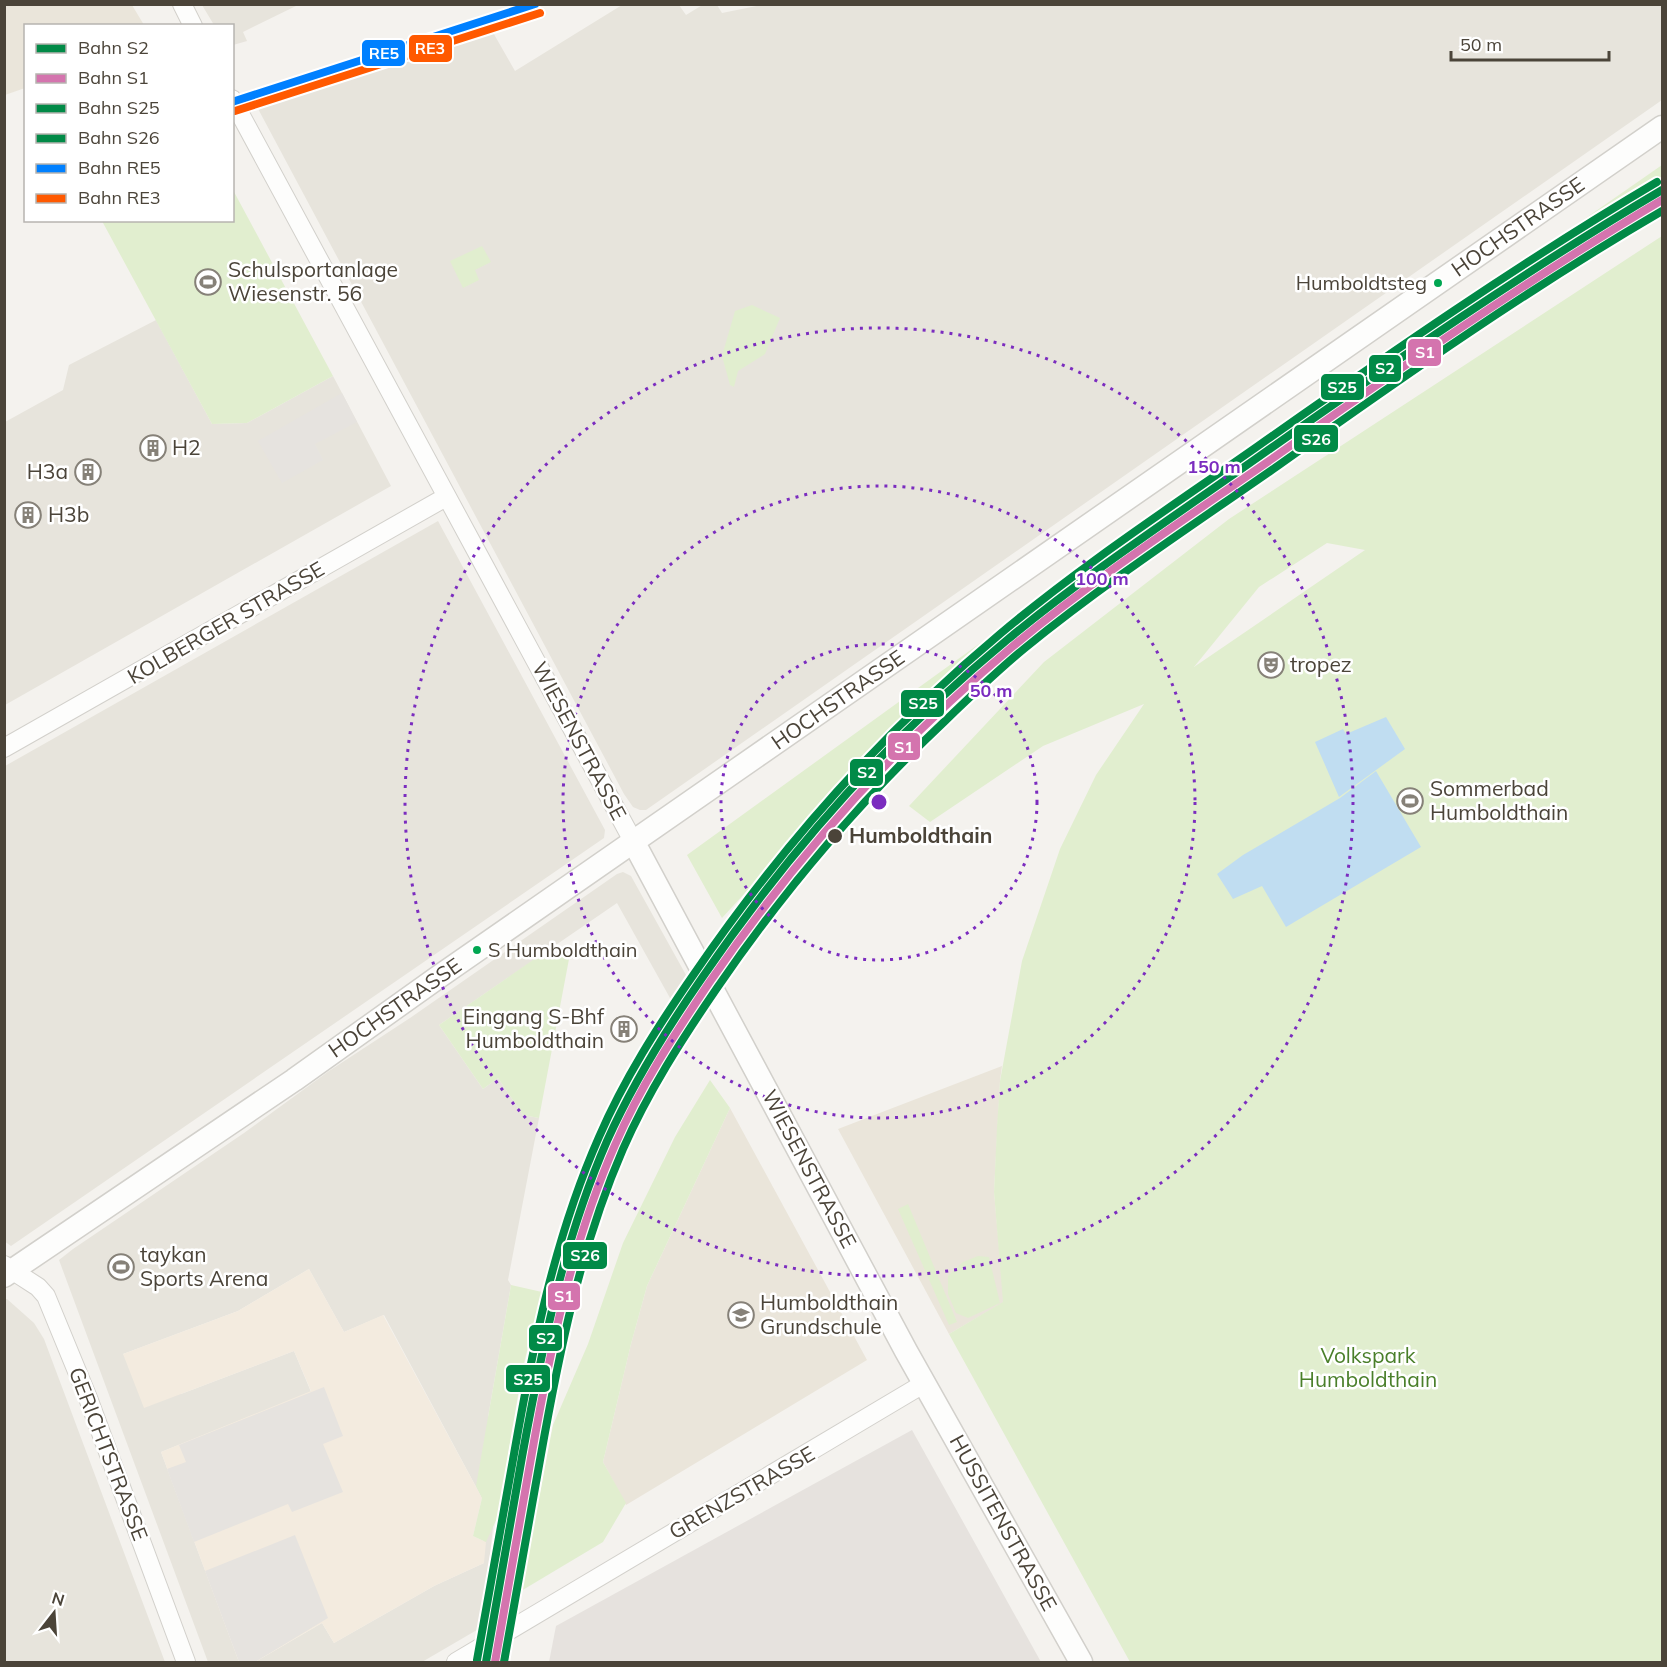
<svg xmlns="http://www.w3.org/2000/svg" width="1667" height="1667" viewBox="0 0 1667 1667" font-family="Mulish,sans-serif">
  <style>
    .residential { fill: #e7e4dc }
    .commercial { fill: #f3ebdf }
    .industrial { fill: #e6e2de }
    .education { fill: #eae5da }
    .green { fill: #e1eecf; fill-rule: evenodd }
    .parking { fill: #e6e3df }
    .water { fill: #c0ddf1 }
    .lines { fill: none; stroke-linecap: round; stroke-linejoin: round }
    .minor-casing { stroke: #d2d0cb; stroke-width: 20 }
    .tertiary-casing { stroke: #d2d0cb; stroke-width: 25 }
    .minor { stroke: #fdfdfc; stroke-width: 18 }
    .tertiary { stroke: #fdfdfc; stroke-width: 22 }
    .rail-1-casing { stroke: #fff; stroke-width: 12 }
    .rail-2-casing { stroke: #fff; stroke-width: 12 }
    .rail-3-casing { stroke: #fff; stroke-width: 12 }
    .rail-4-casing { stroke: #fff; stroke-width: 12 }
    .rail-5-casing { stroke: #fff; stroke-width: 12 }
    .rail-6-casing { stroke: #fff; stroke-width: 12 }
    .rail-1 { stroke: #018a47; stroke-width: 8 }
    .rail-2 { stroke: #d474ae; stroke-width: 8 }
    .rail-3 { stroke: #018a47; stroke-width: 8 }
    .rail-4 { stroke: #018a47; stroke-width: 8 }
    .rail-5 { stroke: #0080ff; stroke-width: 8 }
    .rail-6 { stroke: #ff5900; stroke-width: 8 }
    .ring { fill: none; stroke: #7b2cbf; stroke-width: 3; stroke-dasharray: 3 6 }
    .bus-dot { fill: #00a651; stroke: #fff; stroke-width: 2 }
    .stop-dot { fill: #4b4439; stroke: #fff; stroke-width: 2 }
    .labels { text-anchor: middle; stroke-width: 5; stroke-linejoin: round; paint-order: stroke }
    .bus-label { font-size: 20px; fill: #4b4439; stroke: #fff; text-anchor: end }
    .street-label { font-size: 21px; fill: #4b4439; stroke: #fff }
    .poi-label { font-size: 21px; fill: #4b4439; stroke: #fff; text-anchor: start }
    .stop-label { font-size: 21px; font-weight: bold; fill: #4b4439; stroke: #fff; text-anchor: start }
    .park-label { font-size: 21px; fill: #4a7f2a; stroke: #fff }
    .centre { fill: #7b2cbf; stroke: #fff; stroke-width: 3 }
    .ring-label { font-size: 18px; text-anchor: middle; font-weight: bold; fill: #7b2cbf; stroke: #fff; stroke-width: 5; stroke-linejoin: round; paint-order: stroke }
    .line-badge { stroke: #fff; stroke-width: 2 }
    .badge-label { font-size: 16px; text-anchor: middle; font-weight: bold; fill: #fff }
  </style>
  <rect width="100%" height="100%" fill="#f4f2ee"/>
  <path class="residential" d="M704 4 717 5 722 13 767 4 1662 5V100L646 810H640L633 807 624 794 256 105 328 81 333 84 338 82 341 78 491 29 515 71 622 5H679L686 15Z
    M202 5H298L243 32 247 41 233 45 232 26 214 25Z
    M156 320 212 424 247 423 333 376 391 486 5 705V422L63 390 69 365Z
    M438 521 605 830 604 838 11 1246 4 1241 5 766Z
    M623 872 631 876 686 975 672 998H670L617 903 439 1025 483 1089 498 1078 523 1115 539 1118 508 1280 511 1285 488 1417 494 1518 482 1627 422 1662H255L322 1623 334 1643 434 1586 484 1563 482 1498 384 1315 344 1332 309 1269 238 1311 123 1354 181 1394 294 1351 311 1392 161 1452 239 1662H208L59 1260 73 1249 244 1133 329 1071 410 1018 617 874Z
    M5 1299H7L34 1323 44 1339 165 1662H5Z"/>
  <path class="commercial" d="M309 1269 344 1332 383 1315 482 1498 473 1536 486 1542 484 1563 434 1586 334 1643 322 1623 255 1662H239L161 1452 311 1391 294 1351 144 1408 123 1354 238 1311Z"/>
  <path class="industrial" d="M912 1430 1041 1662H549L556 1626Z"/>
  <path class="education" d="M5 4 132 5 144 25 26 26 25 88 5 95Z
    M1002 1066 1000 1081 994 1192 1004 1302 949 1334 838 1129Z
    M730 1108 867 1360 626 1505 603 1462 631 1344 647 1286Z"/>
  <path class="green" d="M1662 165V178L1567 235 1311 409 964 666 864 763 722 918 687 855 1113 547Z
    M233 190 333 376 247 423 212 424 102 221 232 220Z
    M1662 236V1662H1130L949 1334 1003 1302 994 1192 997 1127 1000 1081 1022 961 1060 849 1096 775 1144 704 1043 746 930 822 909 806 1044 662 1229 519ZM1327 543 1365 550 1194 667 1259 587Z
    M482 246 491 262 475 270 479 280 463 288 450 261Z
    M752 305 780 318 765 354 738 371 734 387 730 385 722 356 735 311Z
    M546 951 569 959 539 1118 523 1115 498 1078 483 1089 439 1025Z
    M710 1080 730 1108 647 1286 631 1344 603 1462 626 1503 603 1542 521 1591 553 1425 588 1344 623 1243 675 1137Z
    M908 1204 957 1322 949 1325 898 1209Z
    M978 1256 989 1257 1000 1303 968 1318 956 1313 948 1294V1276L963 1262Z
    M511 1285 542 1292 522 1371 498 1516 486 1542 473 1536 482 1498 476 1486Z"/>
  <path class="parking" d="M342 393 357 422 315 444 323 460 282 483 258 441Z
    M324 1387 343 1436 323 1444 343 1492 292 1512 288 1504 194 1542 167 1469 186 1462 179 1445Z
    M295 1535 328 1618 255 1662H239L205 1571Z"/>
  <path class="water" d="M1386 717 1405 749 1339 797 1315 742 1343 729 1346 734Z
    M1376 771 1421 847 1286 927 1262 886 1233 899 1217 874 1243 855 1340 798Z"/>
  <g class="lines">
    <g class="minor-casing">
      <path id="minor" d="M182 4 193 26
        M232 99 633 841
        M4 748 446 497
        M4 1265 38 1287 46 1296 88 1398 186 1662
        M456 1662 925 1383"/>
    </g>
    <g class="tertiary-casing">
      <path id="tertiary" d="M633 841 906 1351 1081 1662
        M4 1276 294 1080 437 978 1662 127"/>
    </g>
    <use href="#minor" class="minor"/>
    <use href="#tertiary" class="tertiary"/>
    <g class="rail-1-casing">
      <path id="rail-1" d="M486 1662C498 1594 510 1525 522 1457 542 1348 563 1242 607 1141 633 1083 666 1030 702 978 788 852 890 737 1007 640 1089 572 1178 514 1264 453 1395 361 1525 271 1662 190"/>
    </g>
    <g class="rail-2-casing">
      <path id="rail-2" d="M495 1662C507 1594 519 1526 531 1458 550 1351 571 1245 615 1145 640 1087 674 1035 709 983 795 858 896 744 1012 647 1096 577 1187 518 1276 456 1402 366 1529 279 1662 200"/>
    </g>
    <g class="rail-3-casing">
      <path id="rail-3" d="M477 1660C489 1592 501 1523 514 1454 533 1346 554 1239 599 1137 624 1079 658 1026 694 974 780 848 883 732 1000 634 1082 565 1171 507 1258 446 1389 354 1520 263 1657 182"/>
    </g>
    <g class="rail-4-casing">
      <path id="rail-4" d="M504 1662C516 1595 528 1527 540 1460 559 1353 580 1248 623 1149 648 1092 682 1039 717 988 784 890 859 802 945 721 971 696 997 671 1025 648 1106 582 1193 525 1279 465 1404 376 1530 288 1662 211"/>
    </g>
    <g class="rail-5-casing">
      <path id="rail-5" d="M232 102 535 4"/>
    </g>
    <g class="rail-6-casing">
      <path id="rail-6" d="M235 111 540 13"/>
    </g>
    <use href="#rail-1" class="rail-1"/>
    <use href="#rail-2" class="rail-2"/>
    <use href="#rail-3" class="rail-3"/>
    <use href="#rail-4" class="rail-4"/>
    <use href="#rail-5" class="rail-5"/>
    <use href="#rail-6" class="rail-6"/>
  </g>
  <g class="ring">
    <circle cx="879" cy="802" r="158"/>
    <circle cx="879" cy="802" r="316"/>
    <circle cx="879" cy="802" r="474"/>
  </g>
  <defs>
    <g id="stadium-ring" transform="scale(1.35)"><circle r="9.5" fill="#fff" stroke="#868178" stroke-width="1.5"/><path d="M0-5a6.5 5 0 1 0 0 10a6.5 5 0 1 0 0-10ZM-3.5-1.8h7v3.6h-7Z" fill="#868178"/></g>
    <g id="building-ring" transform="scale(1.35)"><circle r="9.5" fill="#fff" stroke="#868178" stroke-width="1.5"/><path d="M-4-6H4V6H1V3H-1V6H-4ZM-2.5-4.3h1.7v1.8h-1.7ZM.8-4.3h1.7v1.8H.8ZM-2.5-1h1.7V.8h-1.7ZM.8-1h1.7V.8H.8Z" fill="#868178"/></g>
    <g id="theatre-ring" transform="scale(1.35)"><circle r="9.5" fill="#fff" stroke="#868178" stroke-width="1.5"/><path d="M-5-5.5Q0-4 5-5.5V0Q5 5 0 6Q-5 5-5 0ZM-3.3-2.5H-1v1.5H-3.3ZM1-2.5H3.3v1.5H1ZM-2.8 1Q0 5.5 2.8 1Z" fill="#868178"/></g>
    <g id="school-ring" transform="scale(1.35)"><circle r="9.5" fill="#fff" stroke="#868178" stroke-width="1.5"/><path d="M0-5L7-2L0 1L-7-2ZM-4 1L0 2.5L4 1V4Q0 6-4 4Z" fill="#868178"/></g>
  </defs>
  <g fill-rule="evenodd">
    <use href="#stadium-ring" x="208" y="282"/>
    <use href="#building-ring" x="153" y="448"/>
    <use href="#building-ring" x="88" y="472"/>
    <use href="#building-ring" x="28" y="515"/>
    <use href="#theatre-ring" x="1271" y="665"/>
    <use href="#stadium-ring" x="1410" y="801"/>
    <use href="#building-ring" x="624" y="1029"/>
    <use href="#stadium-ring" x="121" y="1267"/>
    <use href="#school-ring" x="741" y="1315"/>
  </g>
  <g class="bus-dot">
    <circle cx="1438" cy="283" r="5"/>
    <circle cx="477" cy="950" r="5"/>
  </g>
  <circle class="stop-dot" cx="835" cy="836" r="8"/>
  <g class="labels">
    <g class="bus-label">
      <text x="1427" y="290">Humboldtsteg</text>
      <text x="488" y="957" text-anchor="start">S Humboldthain</text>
    </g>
    <g class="street-label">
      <text transform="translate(1518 227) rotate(-35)" y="7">HOCHSTRASSE</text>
      <text transform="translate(226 623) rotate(-30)" y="7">KOLBERGER STRASSE</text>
      <text transform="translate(838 700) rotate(-35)" y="7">HOCHSTRASSE</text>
      <text transform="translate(579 741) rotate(62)" y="7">WIESENSTRASSE</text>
      <text transform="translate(395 1008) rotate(-35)" y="7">HOCHSTRASSE</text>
      <text transform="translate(809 1169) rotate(62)" y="7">WIESENSTRASSE</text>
      <text transform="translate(108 1454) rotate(69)" y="7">GERICHTSTRASSE</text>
      <text transform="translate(742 1493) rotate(-30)" y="7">GRENZSTRASSE</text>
      <text transform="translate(1003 1523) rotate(61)" y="7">HUSSITENSTRASSE</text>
    </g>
    <g class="poi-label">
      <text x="228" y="277">Schulsportanlage<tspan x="228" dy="24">Wiesenstr. 56</tspan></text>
      <text x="172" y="455">H2</text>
      <text x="68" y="479" text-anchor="end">H3a</text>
      <text x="48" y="522">H3b</text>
      <text x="1290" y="672">tropez</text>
      <text x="1430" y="796">Sommerbad<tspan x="1430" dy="24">Humboldthain</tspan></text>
      <text x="604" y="1024" text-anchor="end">Eingang S-Bhf<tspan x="604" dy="24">Humboldthain</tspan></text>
      <text x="140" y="1262">taykan<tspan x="140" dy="24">Sports Arena</tspan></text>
      <text x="760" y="1310">Humboldthain<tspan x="760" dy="24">Grundschule</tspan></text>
    </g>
    <g class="stop-label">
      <text x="849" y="843">Humboldthain</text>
    </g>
    <g class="park-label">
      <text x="1368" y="1363">Volkspark<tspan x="1368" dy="24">Humboldthain</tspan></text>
    </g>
  </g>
  <circle cx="879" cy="802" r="9" class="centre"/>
  <g class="ring-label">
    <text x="1214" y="473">150 m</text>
    <text x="1102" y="585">100 m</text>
    <text x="991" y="697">50 m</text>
  </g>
  <g class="line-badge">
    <rect x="408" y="34" width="45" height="29" rx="6" fill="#ff5900"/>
    <rect x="361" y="39" width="45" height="28" rx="6" fill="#0080ff"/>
    <rect x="1407" y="338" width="35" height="29" rx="6" fill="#d474ae"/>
    <rect x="1368" y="354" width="34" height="29" rx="6" fill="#018a47"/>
    <rect x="1320" y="373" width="45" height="28" rx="6" fill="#018a47"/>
    <rect x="1293" y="424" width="46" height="29" rx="6" fill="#018a47"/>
    <rect x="900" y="689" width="45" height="29" rx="6" fill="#018a47"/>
    <rect x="887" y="732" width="34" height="29" rx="6" fill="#d474ae"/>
    <rect x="849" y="758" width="35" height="29" rx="6" fill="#018a47"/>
    <rect x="562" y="1241" width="46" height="29" rx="6" fill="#018a47"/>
    <rect x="547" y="1282" width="34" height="29" rx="6" fill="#d474ae"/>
    <rect x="528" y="1324" width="35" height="28" rx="6" fill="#018a47"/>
    <rect x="505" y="1364" width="46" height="29" rx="6" fill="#018a47"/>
  </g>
  <g class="badge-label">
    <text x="430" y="54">RE3</text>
    <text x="384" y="59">RE5</text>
    <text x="1425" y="358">S1</text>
    <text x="1385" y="374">S2</text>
    <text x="1342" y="393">S25</text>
    <text x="1316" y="445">S26</text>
    <text x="923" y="709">S25</text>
    <text x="904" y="753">S1</text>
    <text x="867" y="778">S2</text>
    <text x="585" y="1261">S26</text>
    <text x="564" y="1302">S1</text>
    <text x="546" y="1344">S2</text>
    <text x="528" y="1385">S25</text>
  </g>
  <rect width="1667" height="1667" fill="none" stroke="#4b4439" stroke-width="12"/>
  <rect x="24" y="24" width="210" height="198" fill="#ffffff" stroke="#b7b4b0" stroke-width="1.5"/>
  <rect x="36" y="44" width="30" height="9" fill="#018a47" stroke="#b7b4b0" stroke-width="1.5"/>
  <text x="78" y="54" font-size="18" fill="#4b4439">Bahn S2</text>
  <rect x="36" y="74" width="30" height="9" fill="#d474ae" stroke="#b7b4b0" stroke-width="1.5"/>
  <text x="78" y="84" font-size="18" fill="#4b4439">Bahn S1</text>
  <rect x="36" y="104" width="30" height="9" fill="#018a47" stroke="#b7b4b0" stroke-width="1.5"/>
  <text x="78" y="114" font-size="18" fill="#4b4439">Bahn S25</text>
  <rect x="36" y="134" width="30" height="9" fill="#018a47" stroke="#b7b4b0" stroke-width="1.5"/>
  <text x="78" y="144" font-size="18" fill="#4b4439">Bahn S26</text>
  <rect x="36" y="164" width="30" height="9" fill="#0080ff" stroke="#b7b4b0" stroke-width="1.5"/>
  <text x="78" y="174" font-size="18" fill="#4b4439">Bahn RE5</text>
  <rect x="36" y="194" width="30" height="9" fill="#ff5900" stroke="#b7b4b0" stroke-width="1.5"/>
  <text x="78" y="204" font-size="18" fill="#4b4439">Bahn RE3</text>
  <g transform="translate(54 1613) rotate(17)" stroke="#ffffff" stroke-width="4.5" paint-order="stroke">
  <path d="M0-4.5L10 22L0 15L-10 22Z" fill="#4b4439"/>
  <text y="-9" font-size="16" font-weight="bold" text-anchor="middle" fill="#4b4439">N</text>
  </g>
  <path d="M1451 51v9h158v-9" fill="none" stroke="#4b4439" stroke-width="3"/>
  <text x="1460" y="51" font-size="18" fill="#4b4439" stroke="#ffffff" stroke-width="4.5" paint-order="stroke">50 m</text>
</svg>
